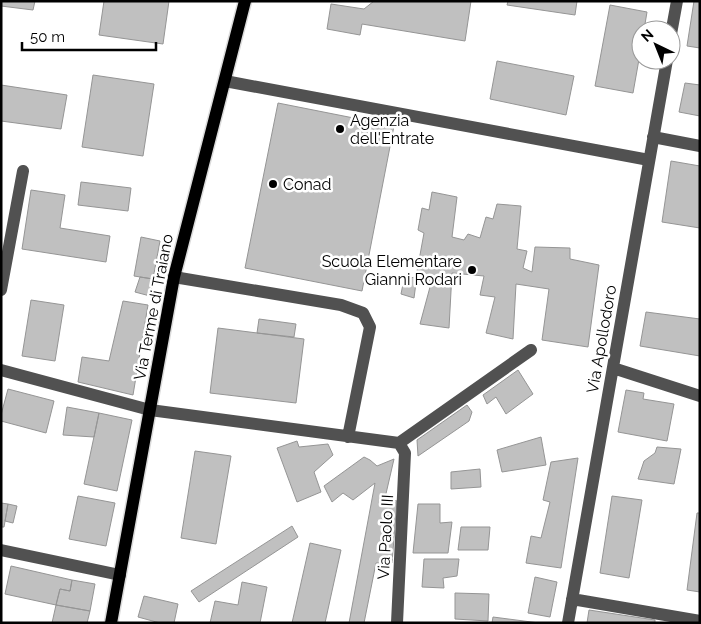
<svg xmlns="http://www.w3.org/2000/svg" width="701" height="624" viewBox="0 0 701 624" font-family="Raleway,sans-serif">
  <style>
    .building { fill: #c0c0c0; stroke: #959595 }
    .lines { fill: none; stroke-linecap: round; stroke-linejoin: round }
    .major-casing { stroke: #dbdbdb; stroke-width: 15 }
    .minor { stroke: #515151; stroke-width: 12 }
    .major { stroke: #000; stroke-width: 12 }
    .poi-dot { fill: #000; stroke: #fff; stroke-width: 2 }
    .labels { text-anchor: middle; stroke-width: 5; stroke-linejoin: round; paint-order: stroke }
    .poi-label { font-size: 16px; fill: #000; stroke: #fff; text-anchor: start }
    .street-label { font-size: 16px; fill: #000; stroke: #fff }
  </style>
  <rect width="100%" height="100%" fill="#fff"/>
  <path class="building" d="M1 1H35L33 10 1 6Z
    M104 1H169L163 44 99 35Z
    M374 1H471L465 41 362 24 360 35 327 29 331 4 364 9Z
    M508 1H577L575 15 507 5Z
    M694 1H700V48L687 46Z
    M610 5 647 12 644 30H641V48L633 93 595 86Z
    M497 61 574 76 566 115 490 99Z
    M93 75 154 84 143 156 82 147Z
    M685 83 700 85V116L679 112Z
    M1 85 67 95 61 129 1 121Z
    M278 103 394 126 362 291 245 268Z
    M671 161 700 166V228L662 222Z
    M81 182 131 188 128 211 78 205Z
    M31 190 65 195 60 228 110 236 106 262 22 249Z
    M432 192 457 197 452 237 464 240 468 234 480 238 486 217 493 219 497 204 521 206 517 249 527 251 523 268 532 272 535 247 570 248V259L599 265 588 347 542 340 549 289 516 284 513 339 486 333 495 297 480 295 484 276 452 273 449 328 420 324 430 287 416 283 414 298 401 294 404 279 416 277 424 233 418 230 422 208 429 210Z
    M141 237 160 241 153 279 134 276Z
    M140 277 153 279 150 296 135 292Z
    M31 300 64 305 55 361 22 356Z
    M123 301 148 305 133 395 78 382 82 357 109 361Z
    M646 312 700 319V356L640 346Z
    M259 319 296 324 294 337 257 333Z
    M218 328 304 339 296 403 210 393Z
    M518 370 533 394 506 414 496 397 487 404 483 395Z
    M8 389 54 401 46 433 1 421V415Z
    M626 390 644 393 643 399 674 404 667 441 618 432Z
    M467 405 472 412 469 421 418 456 417 440Z
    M67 407 99 413 94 437 63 435Z
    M99 413 132 420 117 491 84 484Z
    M541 437 546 465 502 472 497 450Z
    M297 441 299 447 328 444 333 455 314 472 321 492 297 502 277 448Z
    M657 447 681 449 674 484 638 479 644 461 655 453Z
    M195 451 231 456 216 544 181 538Z
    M364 457 370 460 377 466 394 459 385 498 397 501 392 563H376L364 623H349L375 483 353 500 343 493 332 502 324 486Z
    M578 458 561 568 526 563 531 536 541 538 550 502 543 500 551 462Z
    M480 469 481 487 451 489V472Z
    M78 496 115 503 106 546 69 539Z
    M612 496 642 500 629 578 600 573Z
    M1 503 8 504 4 527H1Z
    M8 504 17 506 13 523 5 521Z
    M418 504H440V523L452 522 448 553H413Z
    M697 513H700V592L687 590Z
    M292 526 298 537 199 602 191 591Z
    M461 527H490L488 550H458Z
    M310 543 341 550 325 623H292Z
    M424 559H459L457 576 443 578 444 588 422 587Z
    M11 566 72 580 70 591 60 589 56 605 5 594Z
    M535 577 557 582 550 617 528 613Z
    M72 580 95 584 90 611 56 605 60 589 70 591Z
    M242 582 267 587 260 623H210L215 601 238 605Z
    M455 593 489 594 488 621 455 619Z
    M144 596 178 604 174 623H160L138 617Z
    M56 605 90 611 87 623H52Z
    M589 610 655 620V623H587Z
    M493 617 539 623H492Z"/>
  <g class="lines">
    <g class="major-casing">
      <path id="major" d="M111 623 174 277 245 1"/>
    </g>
    <path class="minor" d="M671 34 677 1
      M225 81 649 160
      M653 137 700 146
      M174 277 341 305 363 313 370 327 348 437
      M1 290 23 171
      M613 368 700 396
      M1 370 150 410 399 443 531 350
      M1 550 120 575
      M572 599 700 621
      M397 623 405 453 399 443
      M568 623 667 60"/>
    <use href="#major" class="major"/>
  </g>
  <g class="poi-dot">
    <circle cx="340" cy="129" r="5"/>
    <circle cx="273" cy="184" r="5"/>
    <circle cx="472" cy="270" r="5"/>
  </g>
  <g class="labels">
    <g class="poi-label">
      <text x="350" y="126">Agenzia<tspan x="350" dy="18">dell'Entrate</tspan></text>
      <text x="283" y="190">Conad</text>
      <text x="462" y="267" text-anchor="end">Scuola Elementare<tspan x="462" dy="18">Gianni Rodari</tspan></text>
    </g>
    <g class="street-label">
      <text transform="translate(153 307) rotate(-79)" y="6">Via Terme di Traiano</text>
      <text transform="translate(601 339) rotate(-80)" y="6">Via Apollodoro</text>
      <text transform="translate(385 537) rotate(-87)" y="6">Via Paolo III</text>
    </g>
  </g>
  <rect width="701" height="624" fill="none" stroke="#000000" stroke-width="5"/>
  <g transform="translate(656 45) rotate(317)"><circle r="24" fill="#ffffff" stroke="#999999"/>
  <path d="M0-4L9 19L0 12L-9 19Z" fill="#000000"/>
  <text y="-8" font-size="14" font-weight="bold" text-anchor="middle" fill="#000000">N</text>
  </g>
  <path d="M22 42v8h134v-8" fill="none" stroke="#000000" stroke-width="2.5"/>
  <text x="30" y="42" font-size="15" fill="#000000" stroke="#ffffff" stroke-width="4" paint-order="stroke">50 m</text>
</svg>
